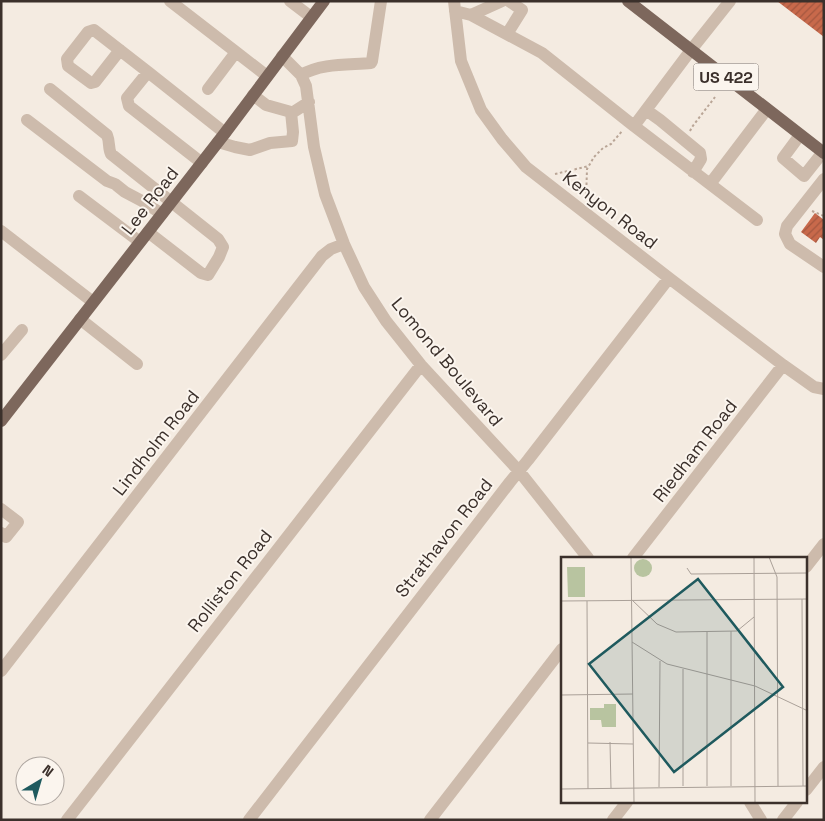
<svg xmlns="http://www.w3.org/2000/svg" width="825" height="821" viewBox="0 0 825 821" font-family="'Space Grotesk',sans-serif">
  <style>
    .building { fill: url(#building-hatch) }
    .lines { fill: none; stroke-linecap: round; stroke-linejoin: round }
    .path { stroke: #b9a596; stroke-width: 2; stroke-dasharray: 2.5 2.5; stroke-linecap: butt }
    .minor { stroke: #cdbbac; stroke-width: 12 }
    .major { stroke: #7d675c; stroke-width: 12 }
    .labels { text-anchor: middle; stroke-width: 4; stroke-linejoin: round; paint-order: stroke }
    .shield { fill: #fbf5ee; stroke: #756b66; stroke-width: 1 }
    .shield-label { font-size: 16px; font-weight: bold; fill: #3b302b }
    .street-label { font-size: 18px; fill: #3b302b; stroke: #fbf5ee }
    .inset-road { fill: none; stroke: #aaa098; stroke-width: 1 }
    .view { fill: #1f5a5e; fill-opacity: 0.15; stroke: #1f5a5e; stroke-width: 2.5 }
    .inset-edge { fill: none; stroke: #3b302b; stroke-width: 2.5 }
  </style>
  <defs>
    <pattern id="building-hatch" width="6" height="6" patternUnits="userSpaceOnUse" patternTransform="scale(1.25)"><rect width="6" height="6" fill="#c8694b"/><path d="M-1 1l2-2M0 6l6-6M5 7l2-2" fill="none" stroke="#a4573f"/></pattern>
  </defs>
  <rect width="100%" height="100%" fill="#f4ebe1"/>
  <path class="building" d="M777 1H824V37Z
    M815 213 824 220V240L820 237 816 243 801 232Z"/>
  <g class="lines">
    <path class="path" d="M690 131 692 127 715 97
      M555 174 589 166
      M586 200 587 169 594 157 603 148 611 144 623 130
      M812 211 824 216"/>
    <path class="minor" d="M170 1 236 52
      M290 1 311 17
      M454 1 461 61 481 110 502 139 526 167 669 278 783 365 814 387 824 389
      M730 1 691 50 634 126 757 220
      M455 11 471 15 542 53 634 126
      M471 15 502 1
      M507 34 522 10 509 1
      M120 50 95 82 91 83 68 66 67 59 88 32 94 30 148 72
      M282 56 301 75 306 86 314 147 325 194 344 244 364 287 386 321 421 365 519 471 588 558
      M301 75C321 63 348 65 371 63L372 61 381 1
      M50 89 107 135C110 142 108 148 111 154L218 239 223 247 219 257 208 275 201 273 148 232
      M208 89 236 52 267 76
      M253 95 266 105 291 112 295 111 309 102
      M646 110 660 120 700 153 701 159 693 172
      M27 120 107 181 115 184 125 192 142 201 162 214
      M800 135 783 158 804 176 823 152
      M218 142 235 147 250 150 270 143 292 141 293 132 291 112
      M202 163 129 106 127 98 148 72 225 133
      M824 179 787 226 785 234 790 244 824 267
      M710 184 767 109
      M79 196 140 242
      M1 231 93 302
      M80 319 137 364
      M1 355 22 330
      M1 509 18 522 6 537 1 533
      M633 558 783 365
      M806 567 824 544
      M1 671 322 256 331 249 344 244
      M806 790 824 767
      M750 802 761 820
      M67 820 421 365
      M249 820 510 482 528 460 669 278
      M430 820 562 649
      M613 820 627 802
      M783 820 797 802"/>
    <path class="major" d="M628 1 824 153
      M1 421 225 133 324 1"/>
  </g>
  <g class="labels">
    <rect class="shield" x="693.5" y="63.5" width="65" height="27" rx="4"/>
    <g class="shield-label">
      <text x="726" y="83">US 422</text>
    </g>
    <g class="street-label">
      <text transform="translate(150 201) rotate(-52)" y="6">Lee Road</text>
      <text transform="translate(610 210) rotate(38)" y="6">Kenyon Road</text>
      <text transform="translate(447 362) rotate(50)" y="6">Lomond Boulevard</text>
      <text transform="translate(156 443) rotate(-52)" y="6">Lindholm Road</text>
      <text transform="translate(695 451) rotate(-52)" y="6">Riedham Road</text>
      <text transform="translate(444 538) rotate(-52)" y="6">Strathavon Road</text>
      <text transform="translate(230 581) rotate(-52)" y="6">Rolliston Road</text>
    </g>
  </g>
  <g transform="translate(561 557)">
    <rect width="246" height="246" fill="#f4ebe1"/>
    <path d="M6 10H24V40H7Z" fill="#b8c4a0"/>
    <path d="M73 11a9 9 0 1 1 18 0a9 9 0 1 1-18 0Z" fill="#b8c4a0"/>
    <path d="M43 147H55V170H41L40 163H29V151H43Z" fill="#b8c4a0"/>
    <path class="inset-road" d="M70 0 73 246M193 0 194 246M208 0 216 20 217 229M126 11 130 17 247 16M70 42 96 67 115 75 176 74 193 60M241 42 242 229M0 44 247 42M26 44 27 232M170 74V229M146 75V229M71 85 106 107 194 129 247 154M122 112V229M0 138 72 137M49 185 50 231M27 186 72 187M98 230 99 104M0 232 247 229"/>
    <path class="view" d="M137 22 222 130 113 215 28 107Z"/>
    <rect width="246" height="246" class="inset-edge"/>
  </g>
  <rect width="825" height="821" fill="none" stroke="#3b302b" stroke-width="5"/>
  <g transform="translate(40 781) rotate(38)"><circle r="24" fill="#fbf5ee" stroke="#aea6a0"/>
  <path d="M0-4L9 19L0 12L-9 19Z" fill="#1f5a5e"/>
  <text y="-8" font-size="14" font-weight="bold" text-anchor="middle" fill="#3b302b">N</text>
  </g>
</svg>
